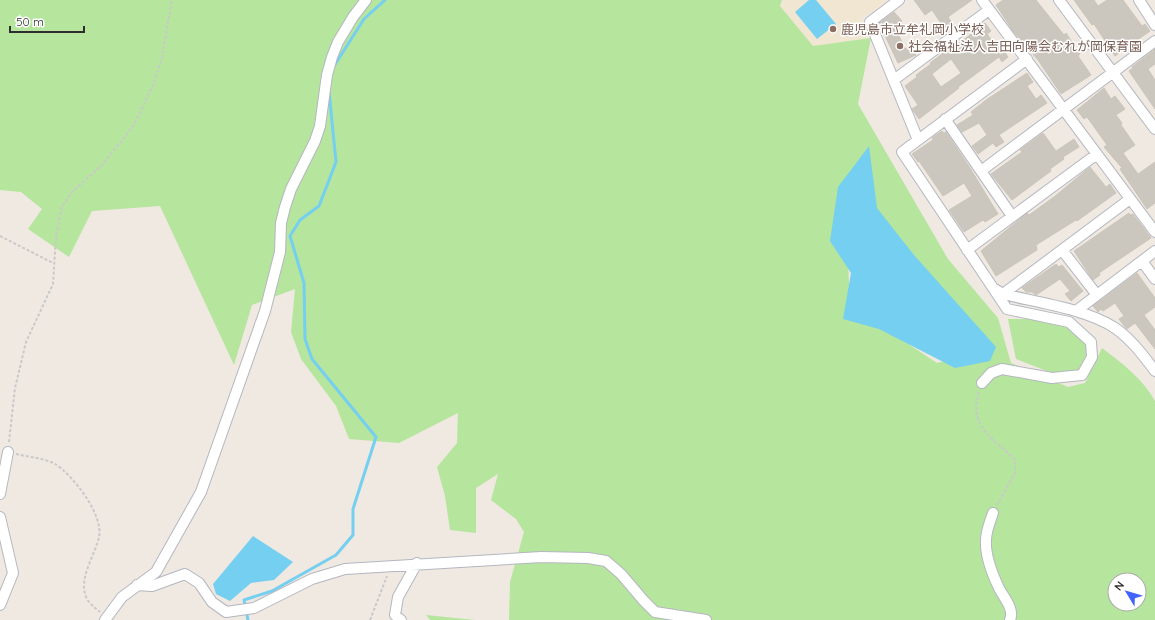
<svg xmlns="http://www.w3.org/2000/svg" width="1155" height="620" viewBox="0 0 1155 620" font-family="Quicksand,'Noto Sans JP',sans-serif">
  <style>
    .education { fill: #f0e6d1 }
    .green { fill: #b6e59e; fill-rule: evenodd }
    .water { fill: #75cff0 }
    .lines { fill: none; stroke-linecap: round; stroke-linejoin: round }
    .stream { stroke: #75cff0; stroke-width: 3 }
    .building { fill: #cbc7bf; stroke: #cbc5ba; fill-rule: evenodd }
    .street-casing { stroke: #b4b7c1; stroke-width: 12 }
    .path { stroke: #c9c9c9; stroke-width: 2; stroke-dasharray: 3 2; stroke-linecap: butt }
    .street { stroke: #fff; stroke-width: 10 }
    .education-dot { fill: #8d6e63; stroke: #fff; stroke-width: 1.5 }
    .labels { text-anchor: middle; stroke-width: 3; stroke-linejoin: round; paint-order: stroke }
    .education-label { font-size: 13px; fill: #785e54; stroke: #fff; text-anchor: start }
  </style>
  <rect width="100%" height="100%" fill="#efe9e1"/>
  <path class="education" d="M782 0H887L862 19 871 38 813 46 780 6Z"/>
  <path class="green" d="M0 0H782L780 6 813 46 871 38 858 104 948 259 998 318 1011 363 1068 387 1085 383 1102 348C1122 363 1143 379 1155 401V620H509L510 582 524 532 516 519 491 500 498 474 476 488V533L450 530 445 496 437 467 457 443 458 413 399 443 349 439 336 406 301 359 291 332 295 289 252 305 234 365 160 206 92 211 69 257 28 229 42 209 21 192 0 190ZM847 238 989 351 937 363 850 305ZM1115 580H1139V604H1115Z
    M1008 319H1039L1064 325 1085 342 1087 354 1078 370 1052 373 1016 359Z
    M426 615 475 620H430Z"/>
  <path class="water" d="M809 0H816L836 24 817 39 795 12Z
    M869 146 877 208 914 255 996 347 990 361 955 368 879 329 843 319 851 273 830 241 838 187Z
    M253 536 293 562 274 580 251 583 230 601 216 594 213 584Z"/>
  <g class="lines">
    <path class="stream" d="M334 66 364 19 385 0
      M248 620 244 600 272 591 336 555 353 535V509L376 437 312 359 305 339 304 283 290 236 300 220 319 206 336 162 329 91"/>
  </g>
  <path class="building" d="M914 0H972L948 17 955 27 947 32 932 10 925 15Z
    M1003 0H1036L1064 35 1066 33 1080 54 1078 56 1091 75 1061 94 1038 60 1013 31 996 5Z
    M1074 0H1094L1098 6 1107 0H1123L1142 26 1145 24 1150 31 1115 56 1094 24 1092 25Z
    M894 12 902 21 895 27 905 49 912 46 916 55 898 63 879 23Z
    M985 23 991 31 987 34 996 46 999 44 1008 57 1002 62 999 57 958 87 959 88 919 119 912 109 918 105 905 86 917 77 916 75 931 64 930 63 951 47 952 49ZM951 59 961 73 941 87 932 74Z
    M1155 49V64L1148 69 1155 80V109L1129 71 1133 68 1132 67Z
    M1027 73 1033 82 1027 86 1036 99 1041 95 1047 103 999 135 1004 142 996 147 993 143 978 154 972 146 987 135 979 123 962 132 957 125 973 115 971 112 986 100Z
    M1104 88 1111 99 1115 96 1125 109 1116 115 1122 123 1121 125 1135 145 1123 153 1138 174 1155 162V203L1147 209 1120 169 1122 168 1104 147 1107 145 1087 117 1084 119 1077 110Z
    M942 131 944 133 946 132 970 168 998 214 985 222 983 220 964 232 949 210 972 196 964 183 943 196 919 161 918 162 912 154 933 140 932 138Z
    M1043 133 1056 151 1074 139 1079 147 1063 157 1064 159 1050 169 1051 171 1012 200 991 174 1022 152 1020 150Z
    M1090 167 1106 187 1110 184 1116 193 1077 221 1076 220 1036 245 1037 250 996 276 981 251 1027 213 1029 215 1054 197Z
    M1129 213 1130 215 1133 214 1151 238 1099 273 1100 275 1093 280 1074 251Z
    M1056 264 1059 267 1062 265 1083 291 1071 301 1065 294 1070 291 1060 279 1036 295 1032 292H1026L1022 288Z
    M1137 273 1155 298V307L1144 315 1155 330V349L1135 323 1127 329 1125 327 1119 319 1124 316 1115 303 1103 311 1101 309 1098 312 1093 306Z"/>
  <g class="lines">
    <g class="street-casing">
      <path id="street" d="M899 0 870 22 918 140
        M982 0 1155 232
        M1059 0 1155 129
        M1139 0 1155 25
        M1027 59 902 152 993 288 1003 294C1035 302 1087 309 1115 328 1131 339 1143 355 1155 371
        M895 79 989 10
        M945 119 1012 216
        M981 171 1155 41
        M967 250 1097 154
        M1062 250 1097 295
        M1142 261 1155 279
        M1003 294 1130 199
        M1076 311 1155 251
        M982 383 991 373 1002 369 1052 378 1082 375 1092 357 1091 342 1069 322 1007 309 995 291
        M0 494 8 452
        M993 513C990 522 986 531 986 540 985 555 992 573 998 586 1002 596 1015 608 1010 620
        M0 517 13 573 0 605
        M137 585 152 586 185 574 199 583 212 602 226 612 254 608 312 579 345 569 541 557 588 558 606 561 621 574 644 601 655 612 706 620
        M105 620 122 597 156 572 201 492 265 311 280 252 281 223 285 207 291 189 315 141 320 126 327 75 332 57 338 42 353 17 366 0
        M401 620 395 615 398 597 417 563"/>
    </g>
    <path class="path" d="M0 236 53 263
      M979 392C968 428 993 437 1015 460V473L997 505
      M9 442 15 388 26 342 53 284 56 236 62 207 72 192 102 165 134 125 154 83 162 57 172 0
      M16 454C28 457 44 458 55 464 72 474 104 515 99 537 95 556 77 579 87 599 90 604 95 608 100 612
      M370 620 387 576"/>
    <use href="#street" class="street"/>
  </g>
  <g class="education-dot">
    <circle cx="833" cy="29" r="4"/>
    <circle cx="900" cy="46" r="4"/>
  </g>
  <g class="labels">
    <g class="education-label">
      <text x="841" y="34">鹿児島市立牟礼岡小学校</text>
      <text x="908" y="51">社会福祉法人吉田向陽会むれが岡保育園</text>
    </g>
  </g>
  <g transform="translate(1127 592) rotate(308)"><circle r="19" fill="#ffffff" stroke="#ababab"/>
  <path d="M0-3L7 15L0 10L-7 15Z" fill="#4264fb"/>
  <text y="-6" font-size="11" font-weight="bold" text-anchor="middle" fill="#2e2e2e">N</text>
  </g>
  <path d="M10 26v6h74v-6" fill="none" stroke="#2e2e2e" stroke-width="2"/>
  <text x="16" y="26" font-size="12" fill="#2e2e2e" stroke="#ffffff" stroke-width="3" paint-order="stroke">50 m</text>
</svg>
